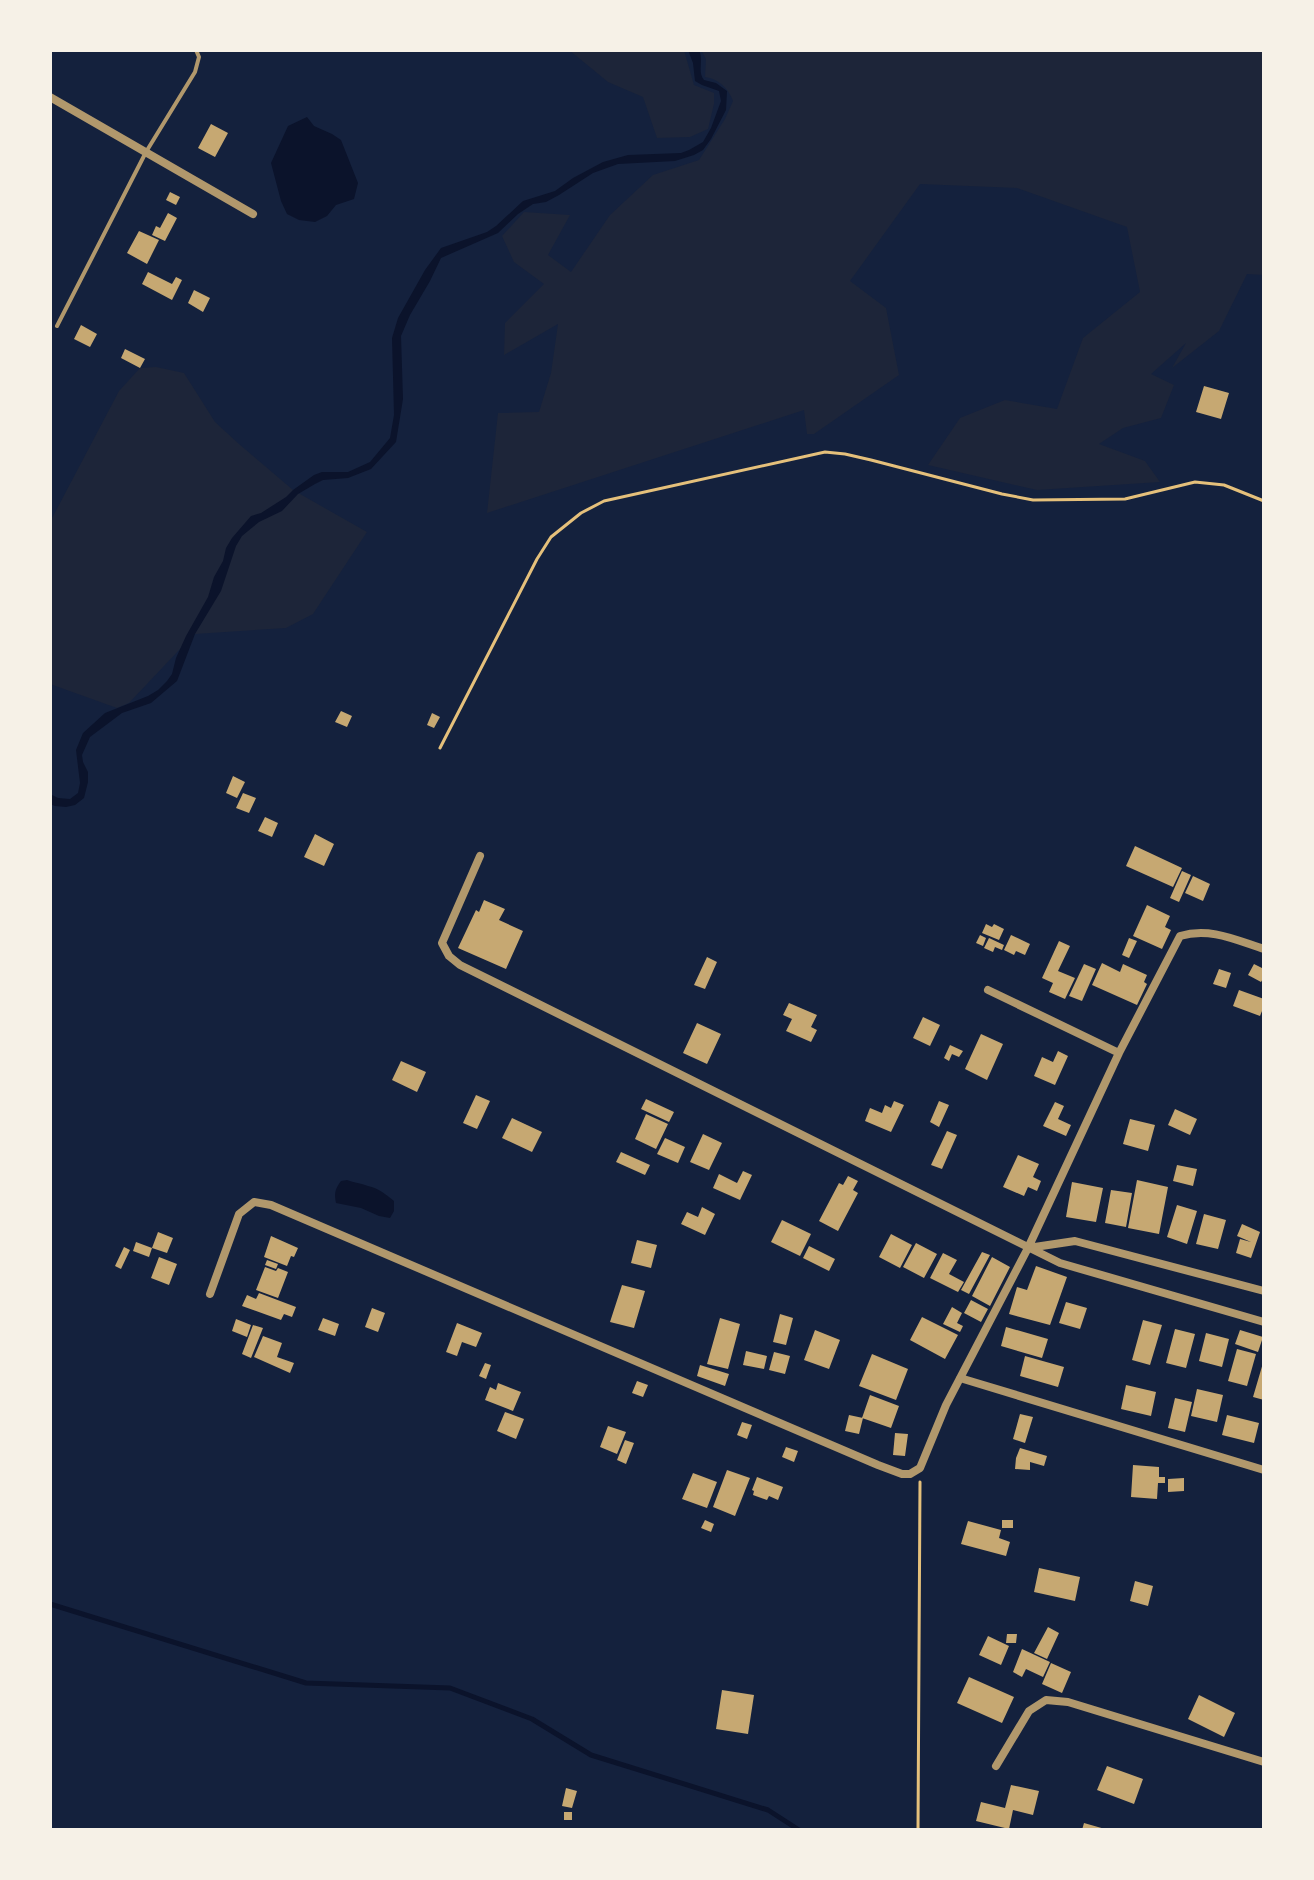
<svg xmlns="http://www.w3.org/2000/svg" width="1314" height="1880" viewBox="0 0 1314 1880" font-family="'Asap Condensed',sans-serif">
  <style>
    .green { fill: #1d2539 }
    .water { fill: #0b132b }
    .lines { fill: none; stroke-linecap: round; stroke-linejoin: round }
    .stream { stroke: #0b132b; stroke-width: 5 }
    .building { fill: #c6a872 }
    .path { stroke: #e5c07b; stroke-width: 3 }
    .service { stroke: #b1986c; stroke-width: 4 }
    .minor { stroke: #b1986c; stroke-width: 8 }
  </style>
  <rect width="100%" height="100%" fill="#14213d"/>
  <path class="green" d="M569 50H684L694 85 714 93V104L708 129 690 137 657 138 643 97 608 82Z
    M701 50H1264V275L1247 274 1219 331 1172 368 1186 343 1151 374 1174 385 1161 418 1123 428 1099 444 1145 461 1160 482 1037 490 928 465 960 418 1005 400 1057 409 1083 338 1140 292 1127 227 1017 188 920 184 850 281 886 308 899 375 814 434H807L804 410 487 513 498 413 539 412 551 373 558 324 504 355 505 323 544 284 514 262 502 236 524 212 570 215 548 255 571 272 610 215 653 175 699 160 725 119 733 101C728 88 719 79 705 77L706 59Z
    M156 367 184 373 215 422 239 444 293 490 367 532 313 614 286 628 195 634 187 636 185 647 181 648 129 703 117 708 50 684V522L119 391 140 368Z"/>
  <path class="water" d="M688 50H699C704 60 697 72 704 80L716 83 727 91 726 110 711 139 703 150 694 155 675 161 618 164 593 173 559 195 546 202 533 204 518 214 498 233 441 258 430 281 410 315 401 336 403 399 396 442 371 469 348 478 323 480 315 484 298 494 282 511 259 522 242 536 236 546 221 591 195 634 177 681 151 703 122 713 90 737 82 755 83 762 88 772V782L84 798 75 805 66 807 55 806 50 804V794L58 798 70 799 78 793 80 783 76 750 83 733 105 713 148 696 158 690 167 681 172 674 176 658 186 636 208 597 214 577 223 561 226 548 232 538 251 516 261 513 286 497 293 490 314 475 322 472H348L370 462 390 438 394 415 392 338 398 318 425 270 441 248 487 232 496 226 523 201 555 191 573 178 603 162 628 155 681 153 689 150 703 142 711 128 721 101 719 91 702 85 695 81 693 63Z
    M307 117 314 126 332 134 341 140 358 183 354 199 336 205 327 216 315 222 299 220 287 214 281 201 271 163 288 126Z
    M347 1180C354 1183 361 1183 368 1186 378 1188 387 1195 394 1201V1211L390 1218 379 1216 361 1208 336 1203C334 1194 335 1189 341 1181Z"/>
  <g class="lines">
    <path class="stream" d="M50 1604 306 1683 450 1688 532 1719 591 1755 768 1810 799 1830"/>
  </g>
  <path class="building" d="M211 124 228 133 215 157 198 148Z
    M170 192 180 197 176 205 166 200Z
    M168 213 177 218 165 241 152 235 156 226 160 228Z
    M139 231 159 240 147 264 127 253Z
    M148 272 172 284 176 277 182 280 172 300 142 284Z
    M194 290 210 298 203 312 188 303Z
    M81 325 97 334 90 347 74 339Z
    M125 349 145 359 140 368 121 358Z
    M1204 386 1229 393 1221 419 1196 412Z
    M341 711 352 716 347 727 335 722Z
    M432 713 440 717 434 728 427 725Z
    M233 776 245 782 237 798 226 793Z
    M243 793 256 798 249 813 236 808Z
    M265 817 278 823 272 837 258 831Z
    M315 834 334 844 324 866 304 857Z
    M1135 846 1182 868 1173 887 1126 866Z
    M1182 871 1191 875 1179 902 1170 898Z
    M1193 876 1210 884 1203 901 1185 893Z
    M484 900 505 909 499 920 523 931 506 969 458 948 476 910 479 912Z
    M1147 905 1170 916 1165 927 1171 930 1162 949 1133 936Z
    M986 924 992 927 994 924 1004 929 999 940 982 933Z
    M980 935 986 938 983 946 976 943Z
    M1011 935 1030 944 1025 955 1016 951 1014 955 1004 950Z
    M989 938 1004 945 1002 950 995 947 993 952 984 948Z
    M1129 938 1137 941 1129 958 1122 955Z
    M1059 941 1070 946 1058 971 1075 978 1065 999 1049 992 1053 983 1042 978Z
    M707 957 717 962 705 989 694 985Z
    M1102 963 1120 972 1123 964 1147 975 1144 982 1147 984 1137 1005 1092 985Z
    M1084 964 1096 969 1082 1001 1069 996Z
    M1254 964 1264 969V977L1261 982 1248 975Z
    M1219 969 1231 973 1226 988 1213 984Z
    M1239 990 1264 999V1006L1260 1016 1233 1006Z
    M789 1003 817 1015 811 1027 817 1030 811 1042 786 1031 792 1019 783 1015Z
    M923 1017 940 1025 930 1046 913 1038Z
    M697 1023 721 1034 707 1064 683 1053Z
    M981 1034 1003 1044 987 1080 965 1069Z
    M950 1045 963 1051 959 1057 952 1054 949 1061 944 1058Z
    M1058 1051 1068 1056 1055 1085 1034 1076 1042 1057 1053 1062Z
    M401 1061 426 1072 417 1092 392 1080Z
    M476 1095 490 1101 477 1129 463 1123Z
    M646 1099 674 1112 669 1122 641 1109Z
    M894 1101 904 1105 891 1132 865 1121 870 1108 882 1113 885 1105 891 1108Z
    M939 1101 949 1105 939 1127 930 1122Z
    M1055 1102 1064 1106 1058 1119 1071 1125 1066 1136 1043 1126Z
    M1175 1109 1197 1119 1190 1135 1168 1125Z
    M646 1114 668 1124 656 1149 635 1139Z
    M512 1118 542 1132 532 1152 502 1138Z
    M1130 1119 1155 1125 1148 1151 1123 1144Z
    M947 1131 957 1135 942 1169 931 1165Z
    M703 1134 722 1143 709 1170 690 1162Z
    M665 1138 685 1147 678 1163 657 1154Z
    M621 1152 650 1165 645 1175 616 1162Z
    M1018 1155 1039 1164 1033 1177 1041 1181 1037 1191 1028 1187 1024 1196 1003 1187Z
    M1177 1165 1197 1169 1193 1186 1173 1181Z
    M743 1171 752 1175 740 1200 713 1188 719 1174 737 1183Z
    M848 1176 858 1181 853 1190 858 1193 838 1231 819 1221 839 1183 843 1185Z
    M1137 1180 1168 1187 1159 1234 1128 1228Z
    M1072 1182 1103 1188 1096 1222 1066 1217Z
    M1111 1190 1132 1193 1126 1227 1105 1223Z
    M1177 1205 1197 1211 1187 1244 1167 1237Z
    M702 1207 715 1214 705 1235 681 1224 687 1212 698 1217Z
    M1204 1214 1226 1220 1218 1249 1196 1244Z
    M782 1220 811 1234 800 1256 771 1242Z
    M1242 1224 1260 1232 1251 1258 1236 1253 1240 1239 1251 1242 1237 1236Z
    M158 1232 173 1238 167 1253 152 1248Z
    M891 1234 912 1245 900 1268 879 1257Z
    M271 1236 298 1248 294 1257 291 1256 287 1266 264 1257Z
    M637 1240 657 1245 651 1268 631 1263Z
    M136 1242 152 1248 149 1257 133 1251Z
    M916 1243 937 1254 924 1278 903 1267Z
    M809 1246 835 1259 829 1271 803 1258Z
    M124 1247 130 1250 121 1269 115 1266Z
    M982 1252 990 1255 969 1294 961 1290Z
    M943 1253 957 1260 949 1274 964 1282 958 1292 930 1278Z
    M159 1257 177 1264 169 1285 151 1278Z
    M992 1257 1010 1267 990 1306 972 1296Z
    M267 1260 278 1264 276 1269 265 1265Z
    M1036 1266 1067 1277 1050 1325 1009 1314 1017 1287 1027 1290Z
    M265 1267 276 1271 278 1268 288 1272 278 1298 256 1290Z
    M622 1285 645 1291 634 1328 610 1322Z
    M259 1293 296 1307 292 1317 284 1314 281 1320 242 1306 247 1295 256 1299Z
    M971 1300 988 1309 981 1322 964 1313Z
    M1066 1302 1087 1308 1080 1329 1059 1323Z
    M952 1307 962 1313 957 1323 963 1326 960 1332 943 1324Z
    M372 1308 385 1313 378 1332 365 1327Z
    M780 1314 793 1318 786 1345 773 1342Z
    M922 1317 958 1335 945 1359 910 1340Z
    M323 1318 339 1324 335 1336 318 1330Z
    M720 1318 740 1324 728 1369 707 1364Z
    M236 1319 251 1325 247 1337 232 1331Z
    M1143 1320 1162 1325 1150 1365 1132 1360Z
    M457 1323 482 1333 476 1347 462 1342 457 1356 446 1352Z
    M253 1325 263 1328 251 1358 242 1354Z
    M1006 1327 1048 1339 1042 1358 1001 1346Z
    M1175 1329 1195 1334 1186 1368 1166 1363Z
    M815 1330 840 1340 829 1369 804 1360Z
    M1240 1330 1263 1337 1258 1352 1235 1344Z
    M1206 1333 1229 1339 1222 1367 1199 1361Z
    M263 1336 282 1343 277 1357 294 1363 290 1373 254 1357Z
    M1237 1349 1256 1354 1247 1386 1228 1381Z
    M746 1351 767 1356 764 1369 743 1365Z
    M774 1352 790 1356 785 1374 769 1370Z
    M872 1354 908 1369 896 1400 859 1386Z
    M1025 1356 1064 1367 1058 1387 1020 1376Z
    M485 1363 491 1365 486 1379 479 1376Z
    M1263 1363H1264V1400L1253 1397Z
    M700 1365 729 1374 725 1386 697 1376Z
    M637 1381 648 1385 643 1397 632 1393Z
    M498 1383 521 1392 513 1411 485 1400 490 1387 496 1390Z
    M1126 1385 1156 1392 1151 1416 1121 1409Z
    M1197 1389 1223 1395 1217 1422 1191 1416Z
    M870 1395 899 1406 891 1428 862 1418Z
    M1175 1398 1192 1402 1185 1432 1168 1428Z
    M505 1412 524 1419 516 1439 497 1431Z
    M1020 1414 1033 1417 1025 1443 1013 1439Z
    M849 1415 863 1418 859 1434 845 1431Z
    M1227 1415 1259 1423 1254 1443 1222 1435Z
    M742 1422 752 1425 747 1439 737 1435Z
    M608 1426 626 1432 617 1454 600 1447Z
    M895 1433 908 1434 905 1456 893 1455Z
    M625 1440 634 1443 626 1464 617 1460Z
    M786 1447 798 1451 794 1462 782 1457Z
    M1020 1448 1047 1456 1044 1466 1030 1462V1470L1015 1469 1016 1458Z
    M1133 1465 1159 1467V1477H1165V1483H1158L1157 1499 1131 1497Z
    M727 1470 750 1478 735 1516 713 1507Z
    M693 1473 717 1482 707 1508 682 1499Z
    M757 1477 783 1487 778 1500 769 1496 767 1500 753 1495 754 1491 752 1490Z
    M1184 1478V1491L1168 1492V1479Z
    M705 1520 714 1524 711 1532 701 1528Z
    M1002 1520H1013V1528H1002Z
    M968 1521 1001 1530 999 1538 1010 1542 1006 1556 961 1544Z
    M1039 1568 1080 1577 1075 1601 1034 1592Z
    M1135 1581 1153 1586 1148 1606 1130 1601Z
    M1048 1627 1059 1633 1047 1659 1034 1653Z
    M1007 1634H1017L1016 1643H1006Z
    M988 1636 1009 1646 1001 1665 979 1655Z
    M1022 1649 1050 1662 1043 1677 1026 1669 1022 1677 1013 1672Z
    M1051 1663 1071 1672 1062 1693 1042 1684Z
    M969 1677 1014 1697 1002 1723 957 1703Z
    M722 1690 754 1695 748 1734 716 1729Z
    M1199 1695 1235 1713 1224 1737 1188 1719Z
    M1107 1766 1143 1779 1134 1804 1097 1790Z
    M1011 1785 1039 1791 1033 1815 1013 1810 1009 1829 976 1821 981 1802 1005 1808Z
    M566 1788 577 1791 572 1808 562 1806Z
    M564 1812H572V1820H564Z
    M1084 1823 1105 1829V1830H1082Z"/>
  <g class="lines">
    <path class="path" d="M440 748 537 559 551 537 581 513 604 501 825 452 845 454 871 460 1002 494 1033 500 1125 499 1195 482 1224 485 1264 501
      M918 1830 920 1482"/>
    <path class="service" d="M57 326 146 152 195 72 199 57 196 50"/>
    <path class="minor" d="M50 97 253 214
      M480 856 442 943 449 956 460 965 1060 1263 1264 1322
      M988 990 1119 1053
      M1028 1248 1075 1241 1264 1291
      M210 1294 239 1214 254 1202 271 1205 878 1465 902 1474H910L920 1468 946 1405 1028 1248 1119 1053 1180 936C1210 927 1236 940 1264 949
      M960 1378 1264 1470
      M996 1766 1029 1711 1046 1700 1068 1702 1264 1762"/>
  </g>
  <rect width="1314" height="1880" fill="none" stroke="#f6f1e7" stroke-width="104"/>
</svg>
